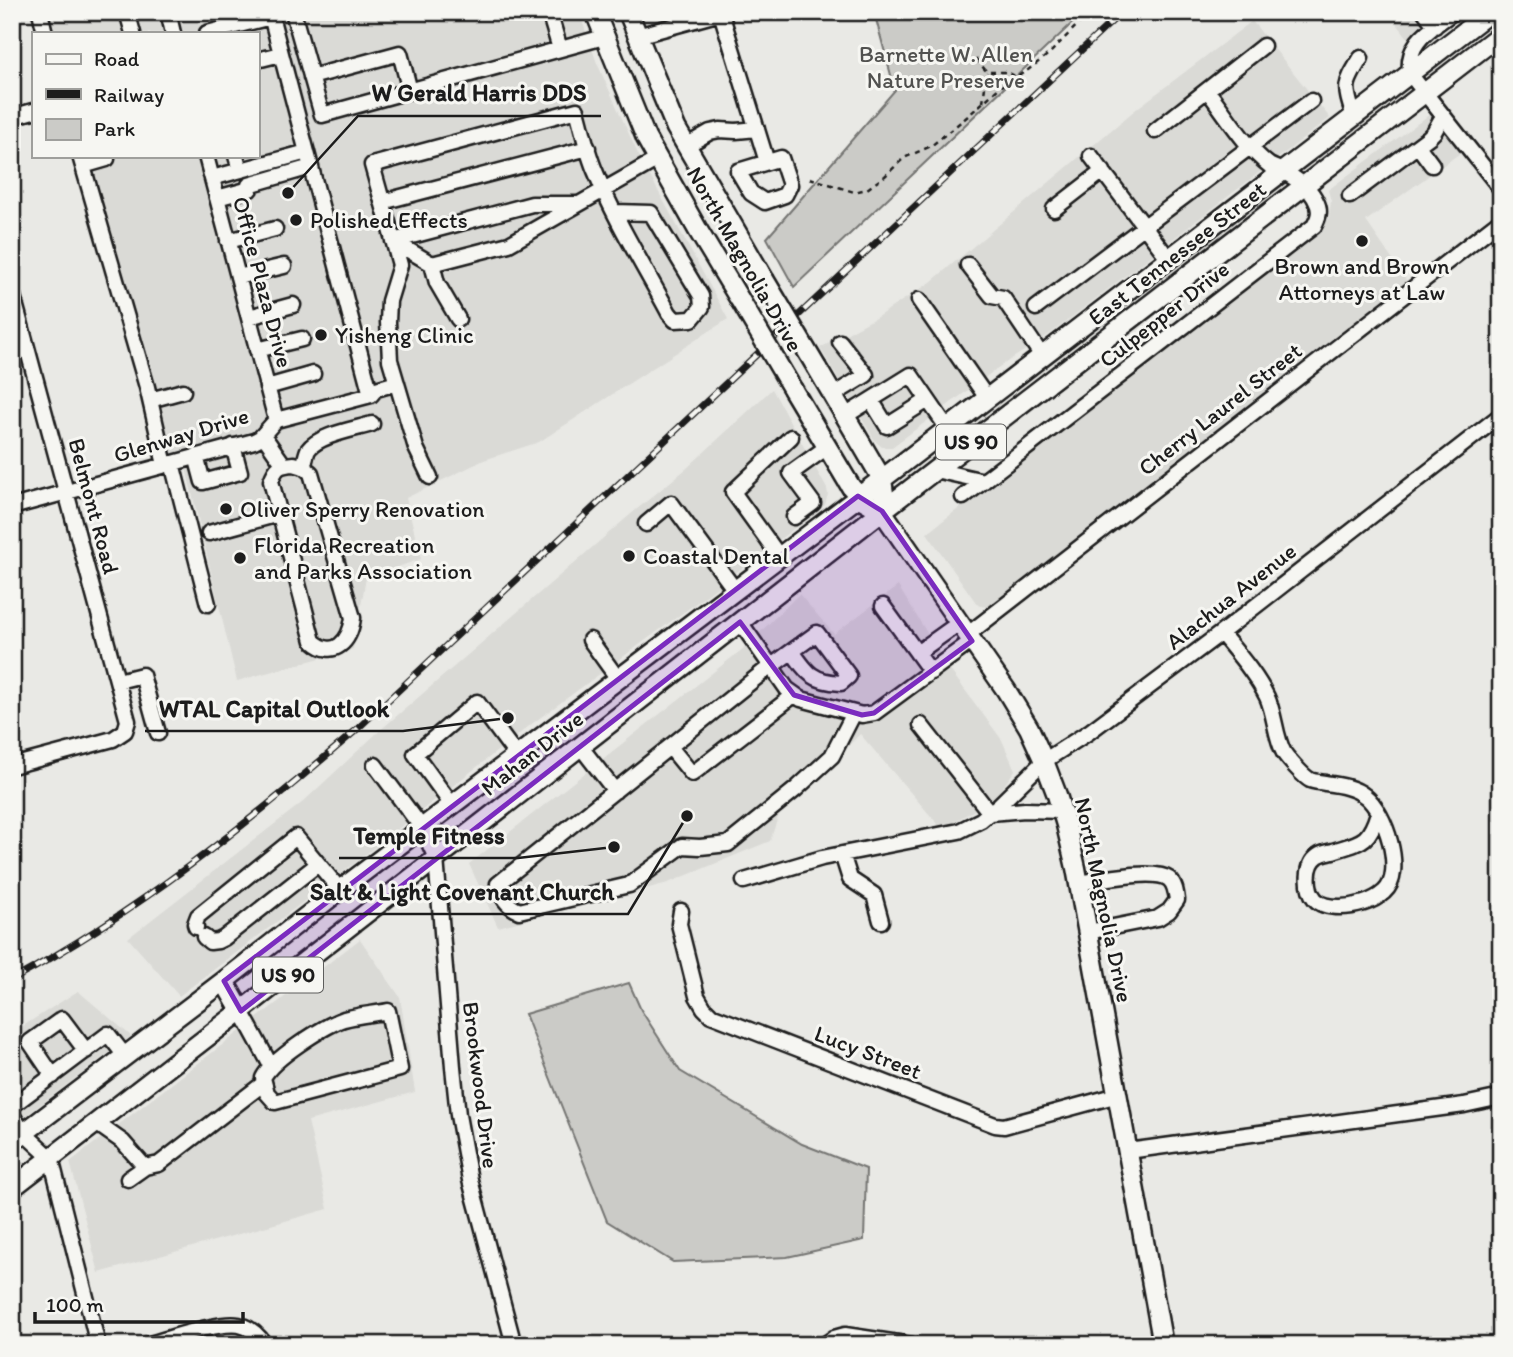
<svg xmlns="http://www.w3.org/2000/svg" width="1513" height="1357" viewBox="0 0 1513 1357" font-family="Itim,sans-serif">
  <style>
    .built { fill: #dadad6 }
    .green { fill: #cbcbc7; stroke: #747472; stroke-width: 2 }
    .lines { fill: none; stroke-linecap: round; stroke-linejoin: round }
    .minor-casing { stroke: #1c1c1c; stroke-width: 19 }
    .major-casing { stroke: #1c1c1c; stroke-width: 23 }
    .path { stroke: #1c1c1c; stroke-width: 2.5; stroke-dasharray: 5 5; stroke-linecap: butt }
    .minor { stroke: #f6f6f2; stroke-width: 14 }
    .major { stroke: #f6f6f2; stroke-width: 18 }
    .rail-casing { stroke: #1c1c1c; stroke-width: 7 }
    .rail { stroke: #f6f6f2; stroke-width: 4.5; stroke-dasharray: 13; stroke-linecap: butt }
    .major-bridge-casing { stroke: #1c1c1c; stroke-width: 23; stroke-linecap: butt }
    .major-bridge { stroke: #f6f6f2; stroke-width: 18 }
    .marked { fill: #7b2cbf; fill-opacity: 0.2; stroke: #7b2cbf; stroke-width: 5; stroke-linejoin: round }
    .poi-dot { fill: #1c1c1c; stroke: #f6f6f2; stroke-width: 2.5 }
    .labels { text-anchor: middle; stroke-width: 6; stroke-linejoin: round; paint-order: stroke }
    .shield { fill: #f6f6f2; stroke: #5d5d5c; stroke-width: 2 }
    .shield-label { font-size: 21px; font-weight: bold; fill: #1c1c1c }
    .park-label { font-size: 23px; fill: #51514f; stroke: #f6f6f2 }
    .poi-label { font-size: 23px; fill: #1c1c1c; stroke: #f6f6f2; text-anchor: start }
    .street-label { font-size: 23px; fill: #1c1c1c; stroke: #f6f6f2 }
    .leader { fill: none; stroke: #1c1c1c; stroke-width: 2.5 }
    .callout-dot { fill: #1c1c1c; stroke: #f6f6f2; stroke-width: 2.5 }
    .callout-label { font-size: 24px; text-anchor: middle; font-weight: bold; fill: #1c1c1c; stroke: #f6f6f2; stroke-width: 6; stroke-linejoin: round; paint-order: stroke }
  </style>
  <rect width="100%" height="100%" fill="#e9e9e5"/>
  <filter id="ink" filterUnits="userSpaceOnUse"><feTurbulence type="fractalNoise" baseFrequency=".0143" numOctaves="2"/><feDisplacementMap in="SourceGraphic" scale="14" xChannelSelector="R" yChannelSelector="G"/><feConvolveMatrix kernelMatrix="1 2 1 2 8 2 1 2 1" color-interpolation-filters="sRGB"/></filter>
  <g filter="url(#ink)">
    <path class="built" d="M40 12H579L597 63 638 154 728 319 539 442 484 460 406 498 421 559 366 578 353 649 237 681 182 451 167 455 80 156H257V33H45Z
      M1388 12H1437L1408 38Z
      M1252 21 1330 118 1050 334 999 367 892 447H882L875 441 820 348 877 317 931 282 1135 110Z
      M1429 115 1463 151 1366 221 1409 284 988 607 980 606 977 604 927 533 1324 227 1329 217 1331 201 1328 190Z
      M772 389 827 489 828 494 825 505 699 601 533 723 352 865 179 996 128 938 303 802 377 733 631 514 686 469Z
      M898 586 950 670 1002 740 1015 770 995 798 942 829 860 734 778 817 770 841 668 883 498 927 469 864 744 648 799 594 834 634Z
      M360 939 400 997 415 1092 308 1121 328 1209 99 1273 70 1162Z
      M78 991 131 1036 12 1126V1033Z"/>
    <path class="green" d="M874 12H1084L794 287 767 238 895 90Z
      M629 983 641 1010 680 1071 802 1144 866 1169 864 1240 787 1257 673 1262 607 1221 525 1014Z"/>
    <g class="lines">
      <g class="minor-casing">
        <path id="minor" d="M40 12 45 33
          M127 12 133 33
          M168 12 173 33
          M270 12 371 395
          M293 12 322 115 604 37
          M549 12 560 49
          M1425 12 1435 26
          M1453 12C1430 30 1406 41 1410 74L1501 189
          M721 13 767 162
          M207 33 271 17
          M637 36 724 12
          M257 60 281 54
          M311 77 400 53 410 91
          M12 117 33 111
          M1354 117C1344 85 1344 86 1361 58
          M1155 131 1263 46
          M686 146 710 132 720 130 736 131 757 129
          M1418 146 1432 165
          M80 156 147 387 165 465
          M206 156 276 420
          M236 156 240 170
          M1091 156 1169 259
          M781 158 790 185 785 195 765 202 751 193 738 171Z
          M83 166 107 159
          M212 178 307 152
          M1350 196 1429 137 1434 132 1443 116
          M217 198 250 189 249 185 311 167
          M382 202 588 148
          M1054 209 1103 171
          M228 241 275 229
          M393 241 432 264 509 244 658 159
          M393 241 532 204H576
          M432 264 437 283 458 319
          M968 265 992 296 1003 298 1042 356
          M238 277 284 266
          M12 292 128 721 125 731 113 739 12 766
          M919 300 987 398
          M1036 308 1311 101
          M249 317 293 305
          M257 350 302 339
          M267 387 313 374
          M833 395 866 375 840 342
          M150 400 183 391
          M871 400 887 426 928 400
          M845 416 911 375 948 429
          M276 420 371 395 376 389 397 383
          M263 435 284 465
          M196 456 203 482 240 472 233 446
          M172 463 208 604
          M294 464 304 467 311 473 353 618C350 641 334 660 313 641L271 481C276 467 279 465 294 464Z
          M303 467C305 462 306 454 308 450 318 435 356 429 372 424
          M935 470 984 481
          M430 477 416 448 390 360 388 322 389 301 400 265 372 165 577 110C583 131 587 153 596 173 615 220 645 268 669 313L675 320 692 319 702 307 701 296 651 213 615 212
          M963 497 1314 226C1319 217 1321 210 1316 201 1311 189 1295 178 1284 172 1280 169 1274 168 1269 165 1246 148 1225 113 1207 90
          M12 507 254 441 260 438 276 420
          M794 517 813 503 791 473 827 447
          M646 524 671 503 735 590
          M209 533 279 514
          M779 556 733 492 791 437
          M883 606 931 672
          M740 622 787 689 801 699 862 715 874 713 972 641
          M1221 633C1237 653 1256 674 1267 697 1275 714 1275 737 1284 753 1288 759 1304 777 1310 780 1314 782 1321 782 1325 783 1339 785 1354 787 1365 796 1385 811 1406 873 1384 892 1373 902 1355 907 1340 907 1332 907 1321 906 1315 899 1306 888 1306 864 1318 856 1322 853 1329 852 1333 851 1361 842 1369 843 1378 813
          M967 635 1501 220
          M590 640 618 679
          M792 651C807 673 813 682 841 683L849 676 817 633 762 673 498 884C502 897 506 905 519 911L629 885 682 846 700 847 728 844 796 789 832 756 854 713
          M917 653 959 623
          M118 681 142 675 158 733
          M921 725 990 813
          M580 746 615 791
          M670 747 692 774 794 695
          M375 765 422 828 436 858 453 1067 458 1115 470 1180 514 1345
          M452 805 415 754 477 702 517 756
          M990 813 1025 810 1062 811
          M842 854 850 879 874 895 881 921
          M744 881 822 858 959 831 981 820 998 806 1044 761 1089 732 1221 633 1501 415
          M1079 883C1098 880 1154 868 1169 879 1175 884 1176 892 1177 900L1169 911 1158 918 1088 932
          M681 911 679 924 697 996 704 1008 711 1015 995 1125 1004 1126 1118 1095
          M196 927 195 924 198 916 296 837 340 890
          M204 937 210 942 218 941 224 938 318 864
          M241 1011 271 1066
          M388 1011 400 1069 275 1102 267 1093 263 1078C272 1059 324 1026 344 1019 358 1015 374 1014 388 1011Z
          M53 1076 30 1042 62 1019 86 1051
          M12 1106 108 1034 125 1056
          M12 1115 24 1133 51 1158 98 1345
          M96 1123 123 1142 145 1167
          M1128 1151 1464 1105 1501 1097
          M128 1179 145 1167 159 1164 264 1083
          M146 1345C168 1339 219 1321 239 1325 250 1327 259 1336 265 1345
          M824 1345 834 1338 845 1335 912 1345"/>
      </g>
      <g class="major-casing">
        <path id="major" d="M595 12 646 138 699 232 740 300
          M628 12 676 128 764 279
          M817 368 882 479 884 494 882 511
          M793 390 851 487 863 500 882 511 1006 690 1029 728 1044 761 1057 795 1066 825 1076 868 1163 1345
          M224 981 241 1011
          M12 1142 224 981 340 890 894 470 1490 12
          M12 1188 241 1011 882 511 1501 34"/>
      </g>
      <path class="path" d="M976 59 987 72H1007L1017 77
        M983 102 987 72
        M810 178 854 192 867 189 885 176 904 158 931 146 968 116 1000 87 1028 70 1050 53 1090 12"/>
      <use href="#minor" class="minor"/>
      <use href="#major" class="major"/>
      <g class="rail-casing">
        <path id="rail" d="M12 980C136 913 248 824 354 732L1122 12"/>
      </g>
      <use href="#rail" class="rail"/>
      <g class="major-bridge-casing">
        <path id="major-bridge" d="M764 279 817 368
          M740 300 793 390"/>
      </g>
      <use href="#major-bridge" class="major-bridge"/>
    </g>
  </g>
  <path class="marked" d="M858 496 882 511 972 641 874 713 862 715 794 695 740 622 241 1011 224 981Z"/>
  <g class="poi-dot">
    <circle cx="296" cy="220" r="7"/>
    <circle cx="1362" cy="241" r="7"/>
    <circle cx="321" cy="335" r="7"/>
    <circle cx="226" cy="509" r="7"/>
    <circle cx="629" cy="556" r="7"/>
    <circle cx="240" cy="558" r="7"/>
  </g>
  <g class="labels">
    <g class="shield">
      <rect x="936" y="424.5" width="70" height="35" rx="5"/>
      <rect x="253" y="957.5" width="70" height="35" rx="5"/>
    </g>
    <g class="shield-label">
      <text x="971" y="449">US 90</text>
      <text x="288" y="982">US 90</text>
    </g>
    <g class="park-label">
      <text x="946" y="62">Barnette W. Allen<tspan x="946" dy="26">Nature Preserve</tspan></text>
    </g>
    <g class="poi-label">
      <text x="310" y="228">Polished Effects</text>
      <text x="1362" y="274" text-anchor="middle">Brown and Brown<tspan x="1362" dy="26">Attorneys at Law</tspan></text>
      <text x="335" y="343">Yisheng Clinic</text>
      <text x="240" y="517">Oliver Sperry Renovation</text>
      <text x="254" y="553">Florida Recreation<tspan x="254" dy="26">and Parks Association</tspan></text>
      <text x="643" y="564">Coastal Dental</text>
    </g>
    <g class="street-label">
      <text transform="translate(1177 253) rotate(-38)" y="8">East Tennessee Street</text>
      <text transform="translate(745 259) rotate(60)" y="8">North Magnolia Drive</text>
      <text transform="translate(263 282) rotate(75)" y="8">Office Plaza Drive</text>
      <text transform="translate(1164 314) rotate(-38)" y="8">Culpepper Drive</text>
      <text transform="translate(1220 409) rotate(-38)" y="8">Cherry Laurel Street</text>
      <text transform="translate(181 435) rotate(-17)" y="8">Glenway Drive</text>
      <text transform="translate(94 506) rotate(75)" y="8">Belmont Road</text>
      <text transform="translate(1231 596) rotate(-38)" y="8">Alachua Avenue</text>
      <text transform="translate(532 753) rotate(-38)" y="8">Mahan Drive</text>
      <text transform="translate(1104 900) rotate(78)" y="8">North Magnolia Drive</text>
      <text transform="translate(868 1052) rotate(21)" y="8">Lucy Street</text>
      <text transform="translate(481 1085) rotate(83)" y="8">Brookwood Drive</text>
    </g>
  </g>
  <path class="leader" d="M288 193L358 116H601M508 718L403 731H145M614 847L518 858H339M687 816L628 914H296"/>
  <g class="callout-dot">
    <circle cx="288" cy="193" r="7"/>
    <circle cx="508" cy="718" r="7"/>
    <circle cx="614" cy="847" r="7"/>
    <circle cx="687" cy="816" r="7"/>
  </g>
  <g class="callout-label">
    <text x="479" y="101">W Gerald Harris DDS</text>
    <text x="274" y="717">WTAL Capital Outlook</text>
    <text x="429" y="844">Temple Fitness</text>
    <text x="462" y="900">Salt &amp; Light Covenant Church</text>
  </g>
  <rect width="1513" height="1357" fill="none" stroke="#f6f6f2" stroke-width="42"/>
  <rect x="21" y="21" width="1471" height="1315" fill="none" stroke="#1c1c1c" stroke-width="2.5" filter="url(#ink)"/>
  <rect x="32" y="32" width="228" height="126" fill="#f6f6f2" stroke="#9f9f9c" stroke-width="2"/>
  <rect x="46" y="54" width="35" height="10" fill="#f6f6f2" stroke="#9f9f9c" stroke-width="2"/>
  <text x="94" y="66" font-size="21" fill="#1c1c1c">Road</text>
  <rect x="46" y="89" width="35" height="10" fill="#1c1c1c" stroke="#9f9f9c" stroke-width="2"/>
  <text x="94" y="102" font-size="21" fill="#1c1c1c">Railway</text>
  <rect x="46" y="119" width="35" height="21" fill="#cbcbc7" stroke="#9f9f9c" stroke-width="2"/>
  <text x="94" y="136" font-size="21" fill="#1c1c1c">Park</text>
  <path d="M35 1312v10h208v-10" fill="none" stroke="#1c1c1c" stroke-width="3.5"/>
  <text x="46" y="1312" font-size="21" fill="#1c1c1c" stroke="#f6f6f2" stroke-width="5" paint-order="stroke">100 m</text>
</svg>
